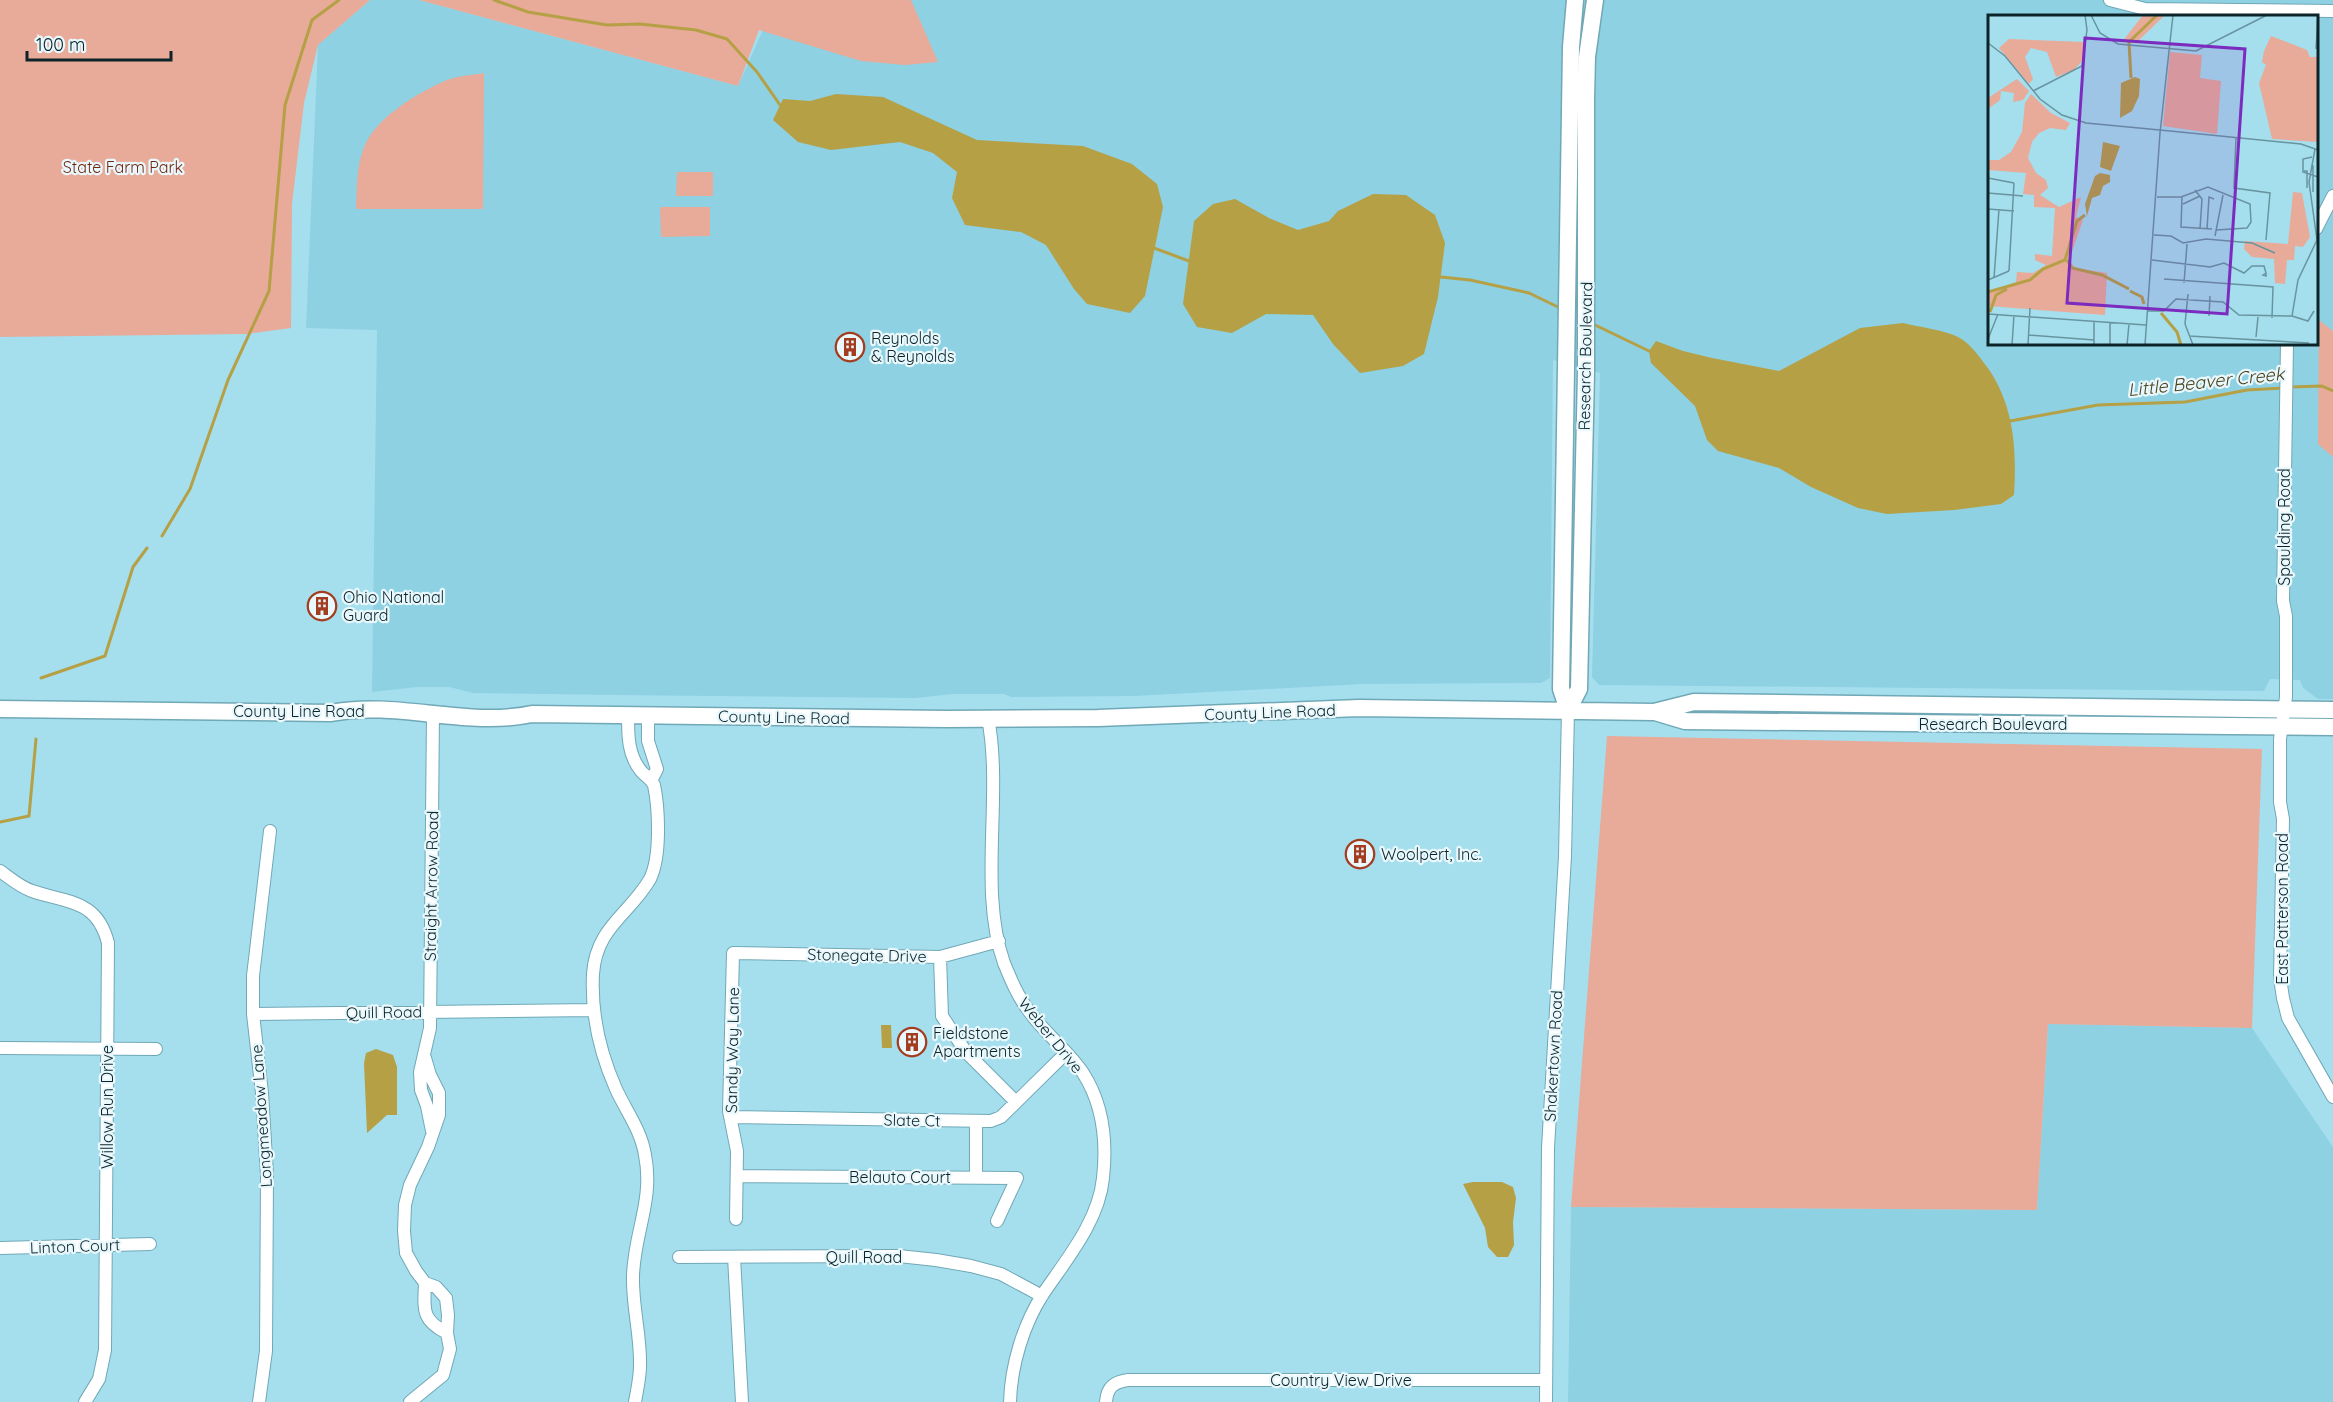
<svg xmlns="http://www.w3.org/2000/svg" width="2333" height="1402" viewBox="0 0 2333 1402" font-family="Quicksand,sans-serif">
  <style>
    .built { fill: #8ed1e2; fill-rule: evenodd }
    .green { fill: #e8aa99 }
    .water { fill: #b5a045 }
    .lines { fill: none; stroke-linecap: round; stroke-linejoin: round }
    .stream { stroke: #b5a045; stroke-width: 3 }
    .minor-casing { stroke: #70a8b6; stroke-width: 14 }
    .major-casing { stroke: #70a8b6; stroke-width: 19 }
    .minor { stroke: #fff; stroke-width: 12 }
    .major { stroke: #fff; stroke-width: 16 }
    .labels { text-anchor: middle; stroke-width: 4.5; stroke-linejoin: round; paint-order: stroke }
    .park-label { font-size: 16px; fill: #73250f; stroke: #e8f8fd }
    .poi-label { font-size: 16px; fill: #0c2429; stroke: #e8f8fd; text-anchor: start }
    .street-label { font-size: 16px; fill: #0c2429; stroke: #e8f8fd }
    .water-label { font-size: 18px; font-style: italic; fill: #4b421b; stroke: #e8f8fd }
    .inset-river { fill: none; stroke: #b5a045; stroke-width: 3 }
    .inset-road { fill: none; stroke: #68949f; stroke-width: 1.5 }
    .view { fill: #7b2cbf; fill-opacity: 0.15; stroke: #7b2cbf; stroke-width: 3 }
    .inset-edge { fill: none; stroke: #0c2429; stroke-width: 3 }
  </style>
  <rect width="100%" height="100%" fill="#a5dfee"/>
  <path class="built" d="M370 0H419L738 86 776 0H2333V699H2318L2303 688 2300 680 2270 679 2264 691 1599 685 1592 677 1600 373 1553 360 1550 678 1541 683 1364 684 1134 696 1011 697 1004 694H954L915 698 614 695 473 693 449 687H417L372 692 377 330 306 328 318 45ZM1990 16H2316V344H1990Z
    M2048 1024 2252 1028 2333 1147V1402H1568L1571 1207 2037 1210Z"/>
  <path class="green" d="M0 0H370L318 45 304 103 292 204 291 328 247 334 0 337Z
    M419 0H911L938 62 905 65 861 61 759 30 738 86Z
    M484 73 483 209H356C357 187 356 165 365 145 378 116 419 92 447 80 458 76 472 75 484 73Z
    M677 172H713V196H676Z
    M660 207H710V236L661 237Z
    M2319 320 2333 331V457L2318 444Z
    M1607 736 2262 749 2252 1028 2048 1024 2037 1210 1571 1207Z"/>
  <path class="water" d="M836 94 883 97 977 140 1083 146 1132 164 1157 184 1163 207 1145 296 1130 313 1087 304 1074 289 1046 245 1021 232 965 225 952 198 957 172 933 153 900 142 831 150 798 142 773 120 783 99 810 101Z
    M1373 194 1406 195 1435 215 1445 243 1438 297 1424 354 1403 366 1360 373 1333 344 1313 315 1266 314 1232 333 1197 327 1183 304 1194 221 1213 204 1235 199 1269 218 1298 230 1329 221 1338 211Z
    M1903 323C1919 327 1944 330 1958 337 1968 342 1977 353 1984 363 2014 401 2017 449 2014 495L2001 504 1954 510 1887 514 1858 508 1811 487 1779 468 1718 451 1707 440 1695 406 1651 363 1649 351 1656 341 1683 351 1712 358 1779 371 1860 328Z
    M881 1025H891L892 1048H882Z
    M376 1049 393 1055 397 1067V1115H387L367 1133 364 1063 366 1053Z
    M1473 1182H1502L1513 1187 1516 1198 1513 1222 1514 1245 1508 1257H1497L1488 1247 1485 1228 1463 1184Z"/>
  <g class="lines">
    <path class="stream" d="M494 0 528 12 607 25 640 24 696 30 727 39 757 72 780 105
      M1154 248 1189 261
      M1441 277 1470 280 1529 293 1560 308
      M1593 324 1649 351
      M2291 387 2322 386 2333 391
      M2010 421 2098 405 2185 402 2247 390 2284 388
      M162 536 190 489 228 380 269 291 285 105 312 20 339 0
      M41 678 105 656 133 567 147 548
      M0 822 29 816 36 739"/>
    <g class="minor-casing">
      <path id="minor" d="M2110 0 2145 9 2333 11
        M2316 229 2333 196
        M2287 344 2283 601 2286 616V697L2280 739V802L2283 819 2280 978 2283 998 2288 1018 2333 1097
        M628 716C628 736 628 755 641 771 646 777 651 778 654 785 659 809 661 857 650 879 630 914 596 927 593 974 591 1014 600 1053 616 1089 626 1111 641 1130 645 1155 654 1200 634 1233 633 1276 632 1306 641 1336 640 1366 640 1378 637 1390 635 1402
        M648 716V741L657 769 652 779
        M988 718C1003 796 978 889 1004 963 1011 980 1018 997 1029 1011 1044 1033 1068 1050 1083 1073 1103 1104 1107 1142 1103 1178 1099 1221 1066 1260 1043 1294 1023 1325 1011 1366 1010 1402
        M0 871C10 878 20 887 32 891 67 903 97 899 108 943L105 1350 99 1379 85 1402
        M940 957 942 1016 966 1052 1015 1101
        M253 1014 594 1010
        M0 1048 156 1049
        M730 1117 991 1121 1001 1117 1066 1053
        M432 1131 427 1106 421 1090 420 1072 430 1028 433 714
        M737 1176 1017 1178 997 1221
        M976 1178V1121
        M736 1219 737 1151 729 1111 733 953 940 957 999 941
        M0 1248 150 1244
        M679 1257 899 1256 936 1260 971 1266 1001 1274 1042 1296
        M734 1257 742 1402
        M425 1283C424 1309 421 1320 447 1333
        M259 1402 266 1351 267 1175 262 1093 253 1014V976L270 831
        M410 1402 443 1375 450 1349 447 1333 448 1315 446 1298 436 1287 425 1283 416 1271 406 1253 404 1231 405 1205 410 1185 428 1147 439 1115V1093L430 1075 425 1058
        M1106 1402C1107 1387 1114 1382 1128 1380H1546
        M1546 1402 1548 1148 1565 856 1568 710"/>
    </g>
    <g class="major-casing">
      <path id="major" d="M0 709 331 713C397 700 466 728 532 714L946 719 1098 718 1359 708 1654 712 1694 702 2333 710
        M1568 710 1579 689 1586 372V99L1587 57 1595 0
        M1568 710 1561 689 1571 47 1575 0
        M1655 712 1685 721 2333 727"/>
    </g>
    <use href="#minor" class="minor"/>
    <use href="#major" class="major"/>
  </g>
  <defs>
    <g id="building-ring" transform="scale(1.5)"><circle r="9.5" fill="#e8f8fd" stroke="#a43c1f" stroke-width="1.5"/><path d="M-4-6H4V6H1V3H-1V6H-4ZM-2.5-4.3h1.7v1.8h-1.7ZM.8-4.3h1.7v1.8H.8ZM-2.5-1h1.7V.8h-1.7ZM.8-1h1.7V.8H.8Z" fill="#a43c1f"/></g>
  </defs>
  <g fill-rule="evenodd">
    <use href="#building-ring" x="850" y="347"/>
    <use href="#building-ring" x="322" y="606"/>
    <use href="#building-ring" x="1360" y="854"/>
    <use href="#building-ring" x="912" y="1042"/>
  </g>
  <g class="labels">
    <g class="park-label">
      <text x="123" y="173">State Farm Park</text>
    </g>
    <g class="poi-label">
      <text x="871" y="344">Reynolds<tspan x="871" dy="18">&amp; Reynolds</tspan></text>
      <text x="343" y="603">Ohio National<tspan x="343" dy="18">Guard</tspan></text>
      <text x="1381" y="860">Woolpert, Inc.</text>
      <text x="933" y="1039">Fieldstone<tspan x="933" dy="18">Apartments</tspan></text>
    </g>
    <g class="street-label">
      <text transform="translate(1585 356) rotate(-89)" y="6">Research Boulevard</text>
      <text transform="translate(2284 527) rotate(-90)" y="6">Spaulding Road</text>
      <text x="299" y="717">County Line Road</text>
      <text transform="translate(1270 712) rotate(-2)" y="6">County Line Road</text>
      <text transform="translate(784 717) rotate(1)" y="6">County Line Road</text>
      <text x="1993" y="730">Research Boulevard</text>
      <text transform="translate(431 886) rotate(-89)" y="6">Straight Arrow Road</text>
      <text transform="translate(2282 909) rotate(-90)" y="6">East Patterson Road</text>
      <text transform="translate(867 955) rotate(1)" y="6">Stonegate Drive</text>
      <text transform="translate(384 1012) rotate(-1)" y="6">Quill Road</text>
      <text transform="translate(1051 1035) rotate(51)" y="6">Weber Drive</text>
      <text transform="translate(732 1050) rotate(-89)" y="6">Sandy Way Lane</text>
      <text transform="translate(1553 1056) rotate(-87)" y="6">Shakertown Road</text>
      <text transform="translate(107 1107) rotate(-90)" y="6">Willow Run Drive</text>
      <text transform="translate(261 1116) rotate(-94)" y="6">Longmeadow Lane</text>
      <text transform="translate(912 1120) rotate(1)" y="6">Slate Ct</text>
      <text x="900" y="1183">Belauto Court</text>
      <text transform="translate(75 1246) rotate(-2)" y="6">Linton Court</text>
      <text x="864" y="1263">Quill Road</text>
      <text x="1341" y="1386">Country View Drive</text>
    </g>
    <g class="water-label">
      <text transform="translate(2206 382) rotate(-6)" y="6">Little Beaver Creek</text>
    </g>
  </g>
  <g transform="translate(1988 15)">
    <rect width="330" height="330" fill="#a5dfee"/>
    <path d="M155 0H177L148 28 134 27ZM283 21 319 35 322 42H330V127L284 124 271 68 278 50 274 47 276 36ZM21 24 96 27 95 45 86 55 68 62 59 37 43 33 37 42 45 64 41 69 11 33ZM182 37 214 40 212 63 233 66 229 119 175 111ZM29 64 41 76 35 85 25 87 26 78 13 76 12 85 0 94V83ZM43 79 63 98 82 108 78 115 62 113 51 118 44 127 40 143 48 158 58 165 60 173 52 180 71 192 93 182 88 202 95 205 81 245 87 253 119 258 117 300 0 291V278L28 267 29 257 45 258 58 250 47 245V239L64 241 67 193 46 192V180L35 179 38 158 0 155V145H11L23 137 34 117 37 88ZM305 177 314 178 322 222 315 232 307 231 306 245H299L297 269 287 268 286 244 264 242 256 234 257 226 300 229Z" fill="#e8aa99"/>
    <path d="M147 62 152 64 151 81 144 96 132 103 133 68ZM115 127 132 131 123 156 112 152ZM112 158 122 160V167L115 171 112 180 104 183 99 201 97 189 107 161Z" fill="#b5a045"/>
    <path class="inset-river" d="M143 63 141 27 169 0M79 245 84 253 114 260 141 274M142 276 154 282 156 289M0 277 42 265 55 254 77 245 89 206 97 200M2 297 8 280 19 274M173 298 189 317 193 330"/>
    <path class="inset-road" d="M103 0 112 18 130 29 208 36 279 0M0 28 17 41 52 84 74 100 98 108 172 115M328 34 330 0M45 76 94 51 99 15 97 0M172 115 313 129 330 135M248 123 246 173 282 178 278 225M324 142 315 144V157L330 162M316 156H319V173M0 163 26 168M207 175 214 184 212 214M325 177V150M0 178 35 181M169 182H193L220 172 262 189 263 207 259 213 228 215M194 182 193 212 224 214M195 189 212 181M0 194 26 196M219 214 221 182 226 184M166 220 183 221 195 228 218 224 264 228 287 238M227 221 235 180M164 245 222 252 236 248 256 258 264 251H276L278 258 275 260 278 261V258M21 256 26 168M6 263 11 194M176 264 285 272 284 303M0 265 21 256M196 268 199 229M200 279 197 309 205 330M159 296H176L188 284 235 287 251 300 304 301 310 265 329 225 321 167 327 134M0 299 158 310M221 301 222 281M304 301 320 306 326 296M106 307V330M122 308V330M40 320 106 325M201 321 321 328M268 322 270 302M0 324 10 299M24 330 26 300M40 330 42 293M139 330 141 309M157 330 172 118 185 0"/>
    <path class="view" d="M97 23 257 34 239 299 79 288Z"/>
    <rect width="330" height="330" class="inset-edge"/>
  </g>
  <path d="M27 51v9h144v-9" fill="none" stroke="#0c2429" stroke-width="3"/>
  <text x="36" y="51" font-size="18" fill="#0c2429" stroke="#e8f8fd" stroke-width="4.5" paint-order="stroke">100 m</text>
</svg>
